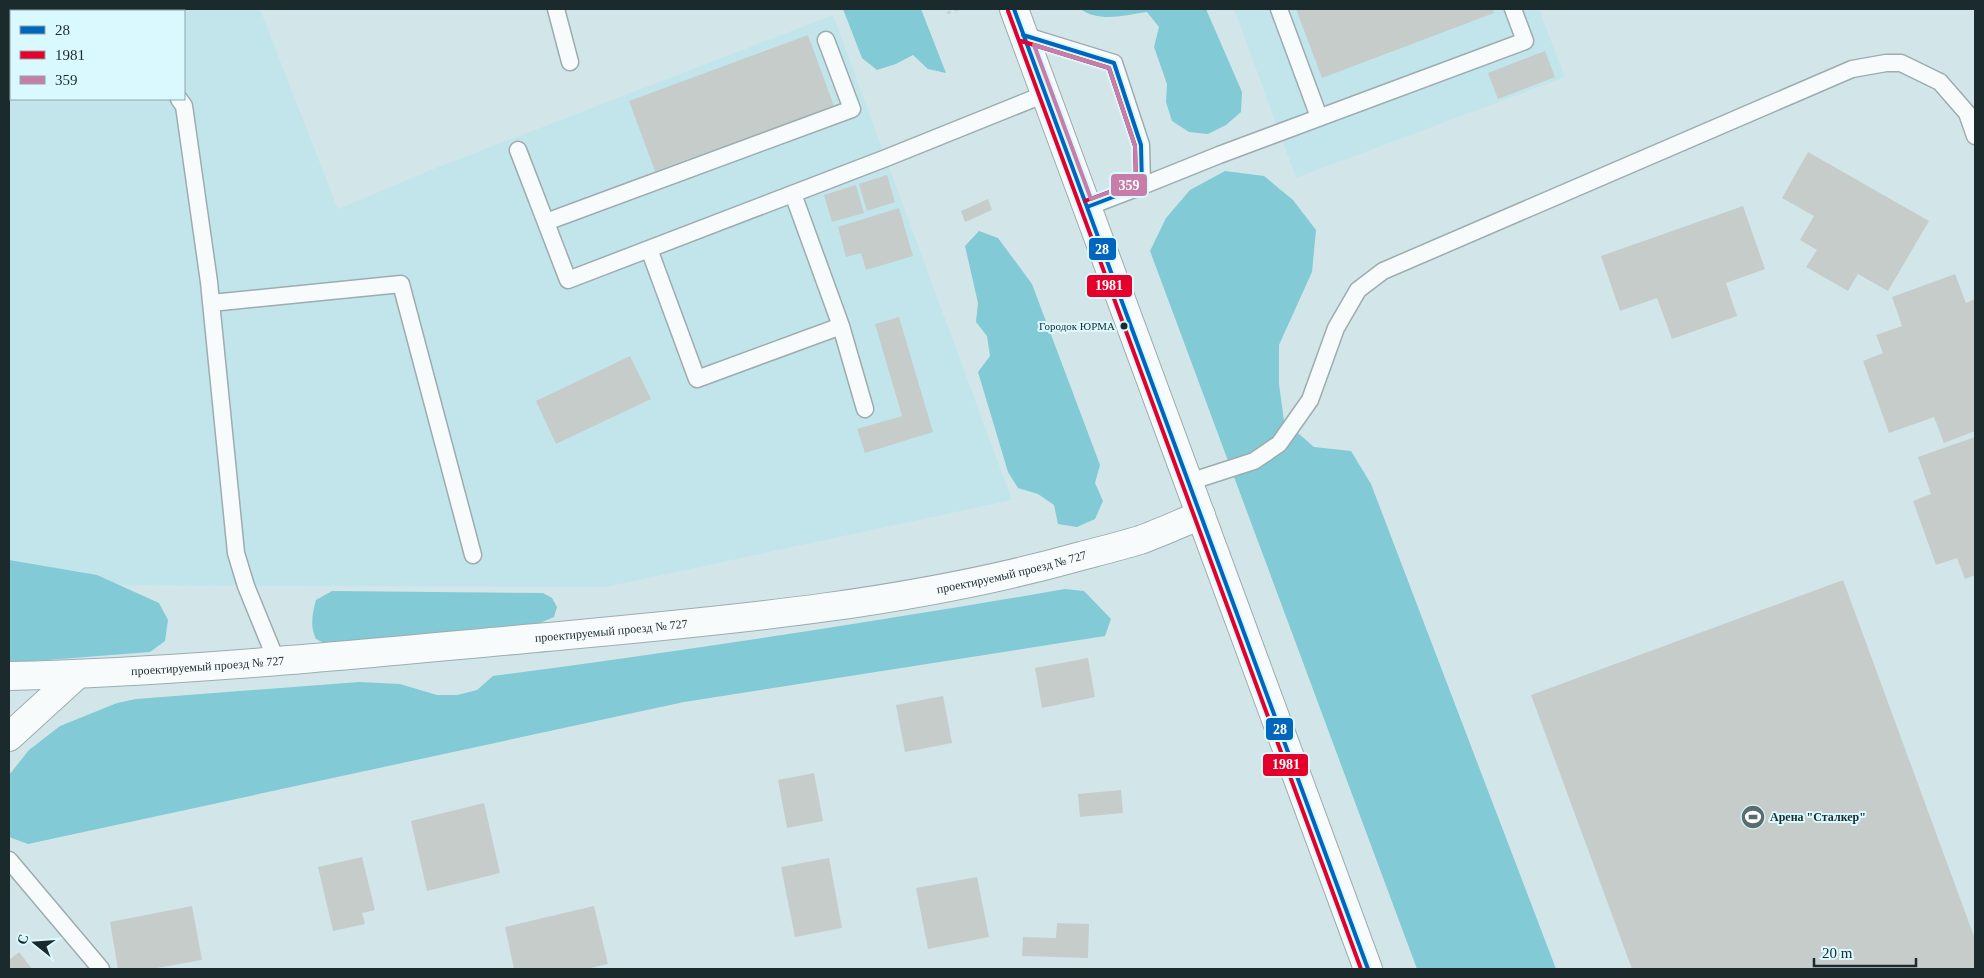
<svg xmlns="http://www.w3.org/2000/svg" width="1984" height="978" viewBox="0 0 1984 978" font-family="'Times New Roman',serif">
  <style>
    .built { fill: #c2e5ec; fill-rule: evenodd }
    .forest { fill: #82cad5 }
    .building { fill: #c6ccc9 }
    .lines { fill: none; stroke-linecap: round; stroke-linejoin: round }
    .service-casing { stroke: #9cacaf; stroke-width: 19 }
    .minor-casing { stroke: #9cacaf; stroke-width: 30 }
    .secondary-casing { stroke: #9cacaf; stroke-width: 30 }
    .path { stroke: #ccd2d3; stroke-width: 3; stroke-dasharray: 4 4; stroke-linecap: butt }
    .service { stroke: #f8fbfc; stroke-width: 16 }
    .minor { stroke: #f8fbfc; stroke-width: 28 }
    .secondary { stroke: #f8fbfc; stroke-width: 28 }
    .bus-1-casing { stroke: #daf9fe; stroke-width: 8 }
    .bus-2-casing { stroke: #daf9fe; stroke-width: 8 }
    .bus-3-casing { stroke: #daf9fe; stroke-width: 8 }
    .bus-1 { stroke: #0065bd; stroke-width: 4 }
    .bus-2 { stroke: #e4002b; stroke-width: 4 }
    .bus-3 { stroke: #c67ea8; stroke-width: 4 }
    .bus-dot { fill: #1b2a2c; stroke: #daf9fe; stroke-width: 2 }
    .labels { text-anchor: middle; stroke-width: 4; stroke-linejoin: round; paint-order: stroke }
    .bus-label { font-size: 11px; fill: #1b2a2c; stroke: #daf9fe; text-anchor: end }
    .street-label { font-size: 12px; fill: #1b2a2c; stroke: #daf9fe }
    .poi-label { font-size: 12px; font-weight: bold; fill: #1b2a2c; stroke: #daf9fe; text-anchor: start }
    .line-badge { stroke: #daf9fe; stroke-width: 2 }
    .badge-label { font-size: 14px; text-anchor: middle; font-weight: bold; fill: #fff }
  </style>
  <rect width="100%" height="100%" fill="#d2e6ea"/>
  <path class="built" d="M9 9H260L338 209 433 169 833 15 1012 500 606 587 9 585ZM11 11H184V99H11Z
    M1234 9H1539L1565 77 1296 178Z"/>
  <path class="forest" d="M843 9H921L946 73 928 69 913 55 896 64 877 70 862 58Z
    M1080 9H1206L1242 92 1241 112 1226 125 1208 134 1189 132 1172 121 1166 102 1167 84 1154 47 1159 27 1147 12C1124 15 1101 23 1080 9Z
    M1225 171 1264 176 1293 200 1316 230 1312 272 1279 345V384L1284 421 1314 447 1351 451 1371 484 1556 969H1417L1150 251 1166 218 1190 190Z
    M979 231 998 238 1032 284 1100 465 1095 483 1103 501 1095 519 1077 527 1058 524 1054 505 1038 494 1018 488 1008 472 978 372 990 356 987 336 976 322 978 303 965 246Z
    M9 560 97 575 159 603 168 620 165 641 150 652 9 663Z
    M1065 589 1084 591 1111 619 1105 636 684 702 28 844 9 837V775L29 750 60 726 117 703 136 699 359 682 400 684 437 695H457L477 690 493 676C684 651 874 622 1065 589Z
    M332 591 543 593 552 598 557 607 554 617 540 623 324 643 316 639C310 627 312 614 316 600Z"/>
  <path class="building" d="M1296 9H1493L1494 13 1322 78Z
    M808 35 834 106 655 171 629 101Z
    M1545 51 1555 77 1498 99 1488 73Z
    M1808 152 1929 221 1888 291 1858 274 1848 291 1806 267 1817 250 1800 240 1814 216 1782 198Z
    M887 175 895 202 867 211 859 184Z
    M856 185 864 213 832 222 824 195Z
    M988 199 992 210 965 222 961 211Z
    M1743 206 1765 269 1726 283 1737 316 1672 339 1657 298 1620 311 1601 256Z
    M899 208 913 256 866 270 861 253 846 257 838 227Z
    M1955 274 1966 303 1975 299V431L1944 443 1934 417 1889 433 1863 361 1883 353 1876 335 1902 326 1892 297Z
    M899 317 933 432 865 453 857 429 902 416 875 324Z
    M630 356 651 399 556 444 536 401Z
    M1975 437V575L1965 579 1957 558 1936 565 1913 501 1931 494 1918 457Z
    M1843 580 1975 939V969H1632L1531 695Z
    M1088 658 1095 697 1042 708 1035 668Z
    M943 696 952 743 905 752 896 705Z
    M814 773 823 821 787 828 778 780Z
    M1121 790 1123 813 1080 817 1078 794Z
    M484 803 500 873 427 891 411 821Z
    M362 857 375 910 362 913 365 924 333 931 318 867Z
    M829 858 842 928 795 937 781 867Z
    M977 877 989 937 928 949 916 888Z
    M192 906 202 960 151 969H118L110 922Z
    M594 906 608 964 586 969H514L505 927Z
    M1057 923 1089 924 1088 958 1022 956 1023 937 1056 938Z
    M19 952 32 969H9V960Z"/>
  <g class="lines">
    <g class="service-casing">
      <path id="service" d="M124 9 125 11
        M556 9 570 62
        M1279 9 1319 117
        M1023 35 1114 63 1141 145 1142 186 1087 207
        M179 99 184 106 209 282 236 553 246 586 277 662
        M518 150 568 280 886 158 1045 94
        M1142 186 1219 155 1525 41 1513 9
        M546 222 852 109 826 40
        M649 249 697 379 841 326 793 194
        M211 303 401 284 473 555
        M841 326 865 409
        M1189 482 1254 461 1279 444 1310 400 1336 328 1358 290 1383 271 1852 69 1886 63H1901L1940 82 1967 113 1975 136
        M9 860 101 969"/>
    </g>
    <g class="minor-casing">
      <g id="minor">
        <path id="s1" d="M9 676C185 672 360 654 536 638 719 621 904 606 1081 556 1100 551 1120 546 1140 540 1160 533 1181 523 1201 515"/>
        <path d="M9 737 78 674"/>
      </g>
    </g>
    <g class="secondary-casing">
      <path id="secondary" d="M1014 9 1368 969"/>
    </g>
    <path class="path" d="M947 13 959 9"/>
    <use href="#service" class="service"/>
    <use href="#minor" class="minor"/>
    <use href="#secondary" class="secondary"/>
    <g class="bus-1-casing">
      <path id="bus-1" d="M1014 9 1368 969
        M1023 35 1114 63 1141 145 1142 186 1087 207"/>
    </g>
    <g class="bus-2-casing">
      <path id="bus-2" d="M1008 11 1361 969
        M1021 41 1109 68 1135 146 1136 182 1085 201"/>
    </g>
    <g class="bus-3-casing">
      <path id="bus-3" d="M1034 45 1109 68 1135 146 1136 182 1091 199Z"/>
    </g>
    <use href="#bus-1" class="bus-1"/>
    <use href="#bus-2" class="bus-2"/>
    <use href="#bus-3" class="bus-3"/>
  </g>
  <defs>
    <g id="stadium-disc" transform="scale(1.25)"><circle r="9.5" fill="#5b6c6e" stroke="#daf9fe"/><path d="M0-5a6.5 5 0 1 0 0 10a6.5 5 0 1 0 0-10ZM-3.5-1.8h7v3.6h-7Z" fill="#fff"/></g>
  </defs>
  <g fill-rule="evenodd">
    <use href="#stadium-disc" x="1753" y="817"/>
  </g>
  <circle class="bus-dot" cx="1124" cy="326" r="4.5"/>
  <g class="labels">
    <g class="bus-label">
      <text x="1115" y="330">Городок ЮРМА</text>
    </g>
    <g class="street-label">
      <text dy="4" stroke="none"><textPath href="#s1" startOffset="1009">проектируемый проезд № 727</textPath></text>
      <text dy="4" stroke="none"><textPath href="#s1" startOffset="604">проектируемый проезд № 727</textPath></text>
      <text dy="4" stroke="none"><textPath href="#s1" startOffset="199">проектируемый проезд № 727</textPath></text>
    </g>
    <g class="poi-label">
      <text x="1770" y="821">Арена "Сталкер"</text>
    </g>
  </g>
  <g class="line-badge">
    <rect x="1110" y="173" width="38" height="24" rx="5" fill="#c67ea8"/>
    <rect x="1088" y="237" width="29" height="24" rx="5" fill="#0065bd"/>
    <rect x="1086" y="274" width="47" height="24" rx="5" fill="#e4002b"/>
    <rect x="1265" y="717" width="29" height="24" rx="5" fill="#0065bd"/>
    <rect x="1262" y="753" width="47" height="24" rx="5" fill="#e4002b"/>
  </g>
  <g class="badge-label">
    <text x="1129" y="190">359</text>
    <text x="1102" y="254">28</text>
    <text x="1109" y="290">1981</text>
    <text x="1280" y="734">28</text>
    <text x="1286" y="769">1981</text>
  </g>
  <rect width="1984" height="978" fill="none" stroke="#1b2a2c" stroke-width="20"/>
  <rect x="10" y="10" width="175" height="90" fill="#daf9fe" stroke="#8ea6aa"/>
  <rect x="20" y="26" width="25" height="8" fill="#0065bd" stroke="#8ea6aa"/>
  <text x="55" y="35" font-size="15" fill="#1b2a2c">28</text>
  <rect x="20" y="51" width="25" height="8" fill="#e4002b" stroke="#8ea6aa"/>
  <text x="55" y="60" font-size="15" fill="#1b2a2c">1981</text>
  <rect x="20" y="76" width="25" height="8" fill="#c67ea8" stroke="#8ea6aa"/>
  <text x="55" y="85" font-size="15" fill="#1b2a2c">359</text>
  <g transform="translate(35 943) rotate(287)" stroke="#daf9fe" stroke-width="4" paint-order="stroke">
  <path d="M0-4L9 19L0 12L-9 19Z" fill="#1b2a2c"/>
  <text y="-8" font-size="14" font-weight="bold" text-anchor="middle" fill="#1b2a2c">С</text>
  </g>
  <path d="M1814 958v8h102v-8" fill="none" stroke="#1b2a2c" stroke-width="2.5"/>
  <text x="1822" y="958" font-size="15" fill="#1b2a2c" stroke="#daf9fe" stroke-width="4" paint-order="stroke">20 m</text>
</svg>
